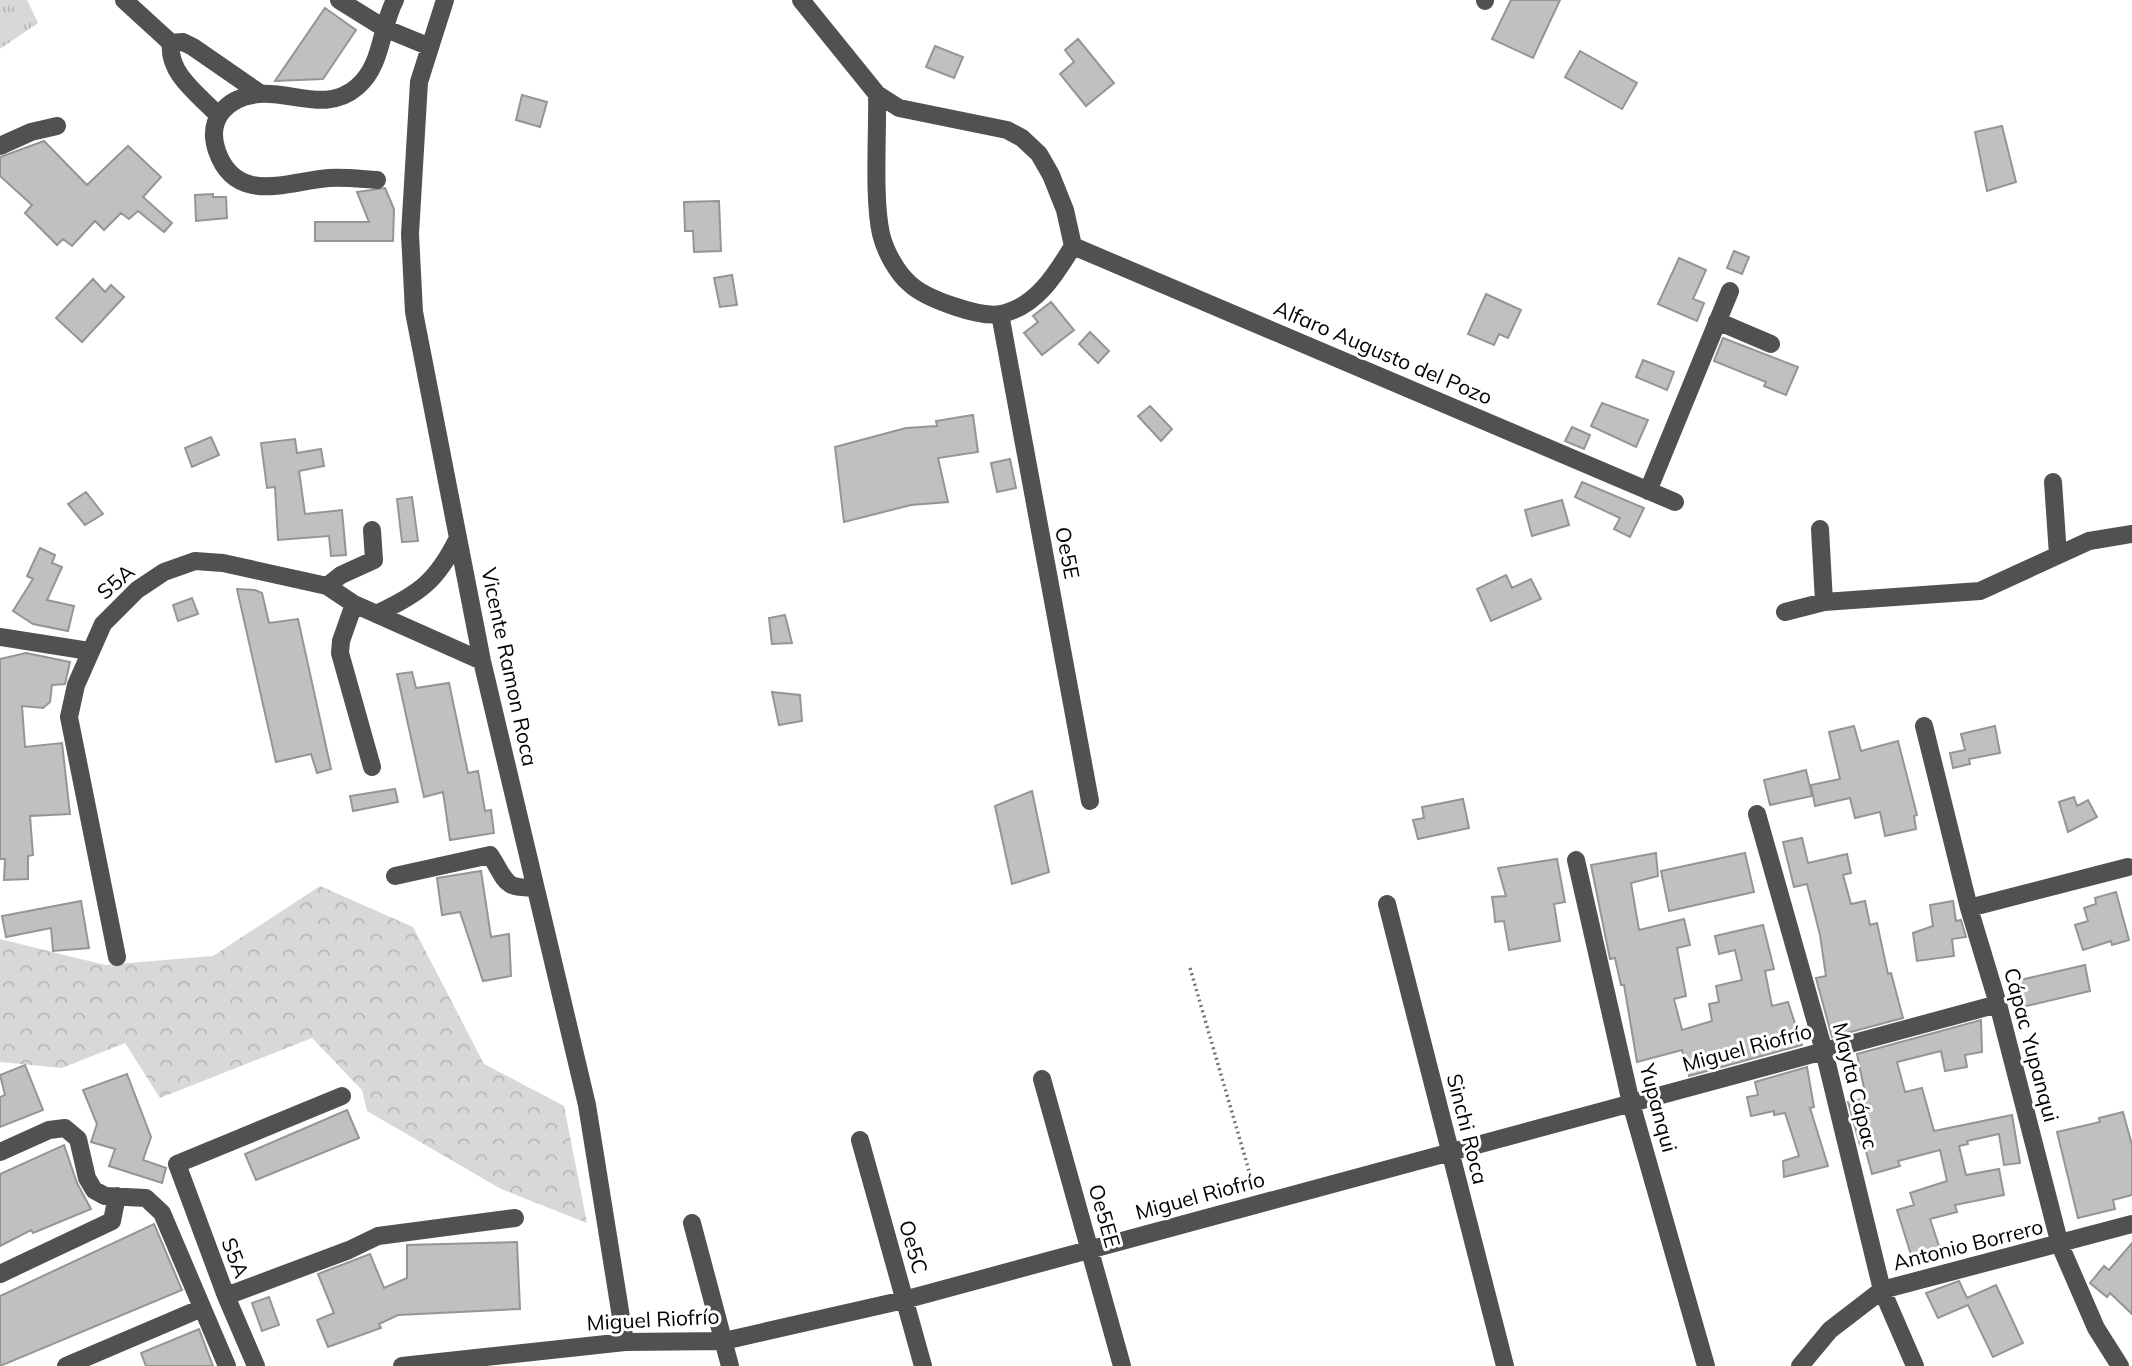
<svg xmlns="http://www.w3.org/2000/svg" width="2132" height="1366" viewBox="0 0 2132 1366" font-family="Mulish,sans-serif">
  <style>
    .grass { fill: url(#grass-tufts) }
    .forest { fill: url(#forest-crowns) }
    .building { fill: #c0c0c0; stroke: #959595; stroke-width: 2 }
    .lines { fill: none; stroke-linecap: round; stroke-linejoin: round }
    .path { stroke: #737373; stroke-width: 3.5; stroke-dasharray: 2 3.5; stroke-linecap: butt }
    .minor { stroke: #515151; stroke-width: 18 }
    .labels { text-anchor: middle; stroke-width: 6; stroke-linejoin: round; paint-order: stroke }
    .street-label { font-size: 21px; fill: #000; stroke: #fff }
  </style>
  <defs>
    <pattern id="grass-tufts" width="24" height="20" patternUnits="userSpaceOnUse" patternTransform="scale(1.75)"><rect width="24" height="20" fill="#d8d8d8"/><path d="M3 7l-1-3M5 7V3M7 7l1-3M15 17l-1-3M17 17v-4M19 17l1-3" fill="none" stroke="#b8b8b8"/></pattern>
    <pattern id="forest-crowns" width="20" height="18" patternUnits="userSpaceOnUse" patternTransform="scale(1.75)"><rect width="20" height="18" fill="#d8d8d8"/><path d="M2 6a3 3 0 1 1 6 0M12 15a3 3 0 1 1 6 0" fill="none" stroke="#b8b8b8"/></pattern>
  </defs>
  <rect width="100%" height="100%" fill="#fff"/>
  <path class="grass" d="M0 0H27L38 23 0 49Z"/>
  <path class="forest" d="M320 886 413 927 484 1064 564 1106 587 1223 501 1189 367 1111 362 1090 312 1038 160 1098 125 1043 62 1068 0 1062V939L105 965 213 956Z"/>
  <path class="building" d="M1511 0H1560L1533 58 1492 39Z
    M325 8 356 30 323 79 275 81Z
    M1078 39 1114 83 1086 106 1060 74 1074 62 1065 50Z
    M935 46 963 57 954 78 926 67Z
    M1580 51 1637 83 1622 109 1565 77Z
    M522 95 547 102 540 127 516 120Z
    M2002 126 2016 182 1987 191 1975 132Z
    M44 141 87 185 128 146 161 177 143 197 172 223 164 232 138 211 129 219 121 213 104 230 95 221 72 246 63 239 57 245 25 213 32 205 0 176V157Z
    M385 188 394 209 393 241H315V222H369L357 192Z
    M213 194V197H226L227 218 196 221 195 195Z
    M719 201 721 251 694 252 693 231H685L684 202Z
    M1734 251 1749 257 1742 274 1727 268Z
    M1679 258 1706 270 1693 299 1704 303 1697 321 1658 304Z
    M732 275 737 305 720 307 714 278Z
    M93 279 105 292 111 285 124 297 82 342 56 318Z
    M1486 294 1521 310 1508 338 1499 334 1494 345 1468 334Z
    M1051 302 1074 330 1042 355 1024 333 1038 322 1033 316Z
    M1090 332 1109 351 1098 363 1079 344Z
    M1723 338 1798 367 1786 395 1764 386 1766 382 1714 361Z
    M1643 360 1674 372 1667 390 1636 377Z
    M1602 403 1648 420 1636 447 1591 426Z
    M1150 406 1172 429 1161 441 1138 416Z
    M973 415 978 452 938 458 948 502 911 505 844 522 835 447 906 428 937 426 936 421Z
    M1572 427 1590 435 1584 449 1565 441Z
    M211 437 219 455 192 467 185 448Z
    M295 439 297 453 321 449 324 466 299 471 305 514 342 510 346 555 331 556 329 536 278 540 275 487 267 488 261 443Z
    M1010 459 1016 488 997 492 991 463Z
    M1582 482 1644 508 1630 537 1614 529 1620 518 1575 497Z
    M86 492 103 514 85 525 68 504Z
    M412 497 418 541 402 542 397 499Z
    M1562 500 1569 525 1532 536 1525 510Z
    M40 548 55 555 52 563 62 567 47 600 74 606 68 631 33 624 13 611 33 579 27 576Z
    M1506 575 1512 588 1531 579 1541 599 1491 621 1477 589Z
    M237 589 255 590 262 593 269 623 298 619 331 769 317 773 311 754 276 762Z
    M192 598 198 614 178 621 173 605Z
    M785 615 792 643 772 644 769 618Z
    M26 653 70 662 65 684 52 685 50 702 43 708 22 706 25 747 62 743 70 814 30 816 33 855 28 856V879L4 880 5 859H0V659Z
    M412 672 416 688 449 683 468 773 478 771 485 811 491 810 494 833 450 840 443 792 424 797 397 674Z
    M772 692 800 695 802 721 779 725Z
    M1854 726 1861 751 1898 741 1917 815 1914 816 1916 829 1885 836 1880 812 1855 818 1850 798 1815 806 1811 785 1840 779 1829 732Z
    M1995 726 2000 753 1969 759 1970 764 1953 768 1950 753 1965 750 1961 734Z
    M1806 770 1812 796 1770 805 1764 780Z
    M395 789 398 802 353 811 350 796Z
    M1032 791 1049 872 1012 884 995 806Z
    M2074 797 2077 806 2088 800 2097 817 2068 832 2059 802Z
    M1463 799 1469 828 1418 839 1413 820 1424 818 1422 807Z
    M1802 838 1808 863 1847 854 1851 873 1843 875 1851 904 1865 901 1870 925 1877 923 1888 974 1891 973 1903 1018 1832 1037 1816 978 1826 976 1820 935 1807 884 1794 887 1783 842Z
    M1656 853 1658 876 1631 883 1639 930 1684 919 1690 945 1677 948 1686 996 1674 999 1682 1030 1712 1021 1709 1004 1719 1002 1716 986 1742 980 1735 950 1719 954 1715 936 1763 925 1774 969 1765 971 1772 1006 1788 1002 1802 1045 1689 1076 1682 1050 1637 1062 1624 985H1621L1615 958 1610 959 1591 865Z
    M1745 853 1754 892 1669 911 1661 871Z
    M1557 859 1565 902 1554 904 1560 941 1509 950 1504 921 1495 922 1494 910 1492 897 1506 896 1498 868Z
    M481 871 491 937 509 934 511 976 483 981 460 912 442 915 437 878Z
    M2116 892 2129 940 2112 945 2111 941 2083 950 2075 925 2088 921 2084 908 2096 904 2095 898Z
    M81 901 89 948 53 951 51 928 6 937 2 916Z
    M1953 901 1956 921 1961 920 1966 937 1952 939 1954 956 1917 961 1913 933 1933 926 1930 905Z
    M2085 965 2090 991 2018 1008 2012 982Z
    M1981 1020 1982 1052 1965 1055 1967 1067 1945 1071 1941 1051 1897 1062 1905 1092 1922 1088 1934 1131 2012 1115 2020 1163 2004 1165 1999 1134 1967 1141 1968 1144 1959 1146 1966 1175 1999 1169 2004 1195 1955 1205 1957 1212 1930 1219 1940 1249 1912 1258 1897 1210 1914 1205 1910 1193 1947 1181 1940 1150 1898 1161 1900 1166 1872 1174 1864 1144 1860 1145 1848 1102 1866 1098 1857 1054Z
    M25 1065 43 1110 0 1127V1097L5 1095 0 1075Z
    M1807 1067 1814 1107 1810 1108 1828 1166 1784 1177 1783 1161 1799 1156 1785 1113 1774 1115V1111L1751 1116 1747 1097 1758 1095 1755 1082Z
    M127 1074 151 1137 143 1160 166 1168 162 1183 109 1166 115 1149 91 1142 97 1124 83 1090Z
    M347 1110 359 1138 256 1180 245 1154Z
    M2123 1112 2132 1145V1195L2113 1200 2115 1209 2078 1218 2057 1132 2100 1122 2099 1118Z
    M64 1145 77 1183 91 1209 33 1233 31 1230 0 1246V1174Z
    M154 1224 182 1290 0 1366V1296Z
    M517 1242 520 1309 398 1315 379 1324 381 1328 328 1347 317 1320 334 1313 318 1274 370 1254 384 1288 407 1278V1245Z
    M2132 1243V1314L2110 1293 2107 1297 2090 1283 2104 1266 2109 1270Z
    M1959 1281 1967 1298 1996 1285 2023 1343 1993 1357 1968 1305 1938 1318 1926 1293Z
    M269 1297 279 1325 262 1331 252 1303Z
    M199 1329 213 1366H146L141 1353Z"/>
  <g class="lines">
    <path class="path" d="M1190 968 1254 1188"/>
    <path class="minor" d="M124 0 171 43 183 42 193 47 261 94
      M339 0 384 28 430 47
      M445 0 419 82 410 234 414 312 482 661 587 1105 625 1342
      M801 0 877 94 899 108 1007 130 1022 138 1039 154 1051 175 1065 210 1073 246C1056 274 1036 307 1001 314 980 318 926 299 910 284 897 273 885 251 881 234 873 198 878 133 877 94
      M1485 1V0
      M171 43C167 73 199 95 218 115
      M0 146 31 132 57 126
      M377 180C361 179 345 177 329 178 289 181 236 206 217 151 206 119 227 97 259 94 292 91 327 113 357 87 383 65 380 28 395 0
      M1073 246 1675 502
      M1000 314 1090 801
      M1717 321 1771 344
      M2053 482 2058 555
      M1648 491 1730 291
      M1820 529 1824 602
      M327 586 341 575 374 560 372 530
      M354 604 341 641 340 653 372 767
      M1785 612 1824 602 1980 591 2089 541 2132 534
      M376 614C419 594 437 581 458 538
      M0 637 89 651
      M1924 726 1969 908 1998 1004 2060 1245 2096 1328 2120 1366
      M1757 814 1824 1051 1882 1290 1915 1366
      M1576 860 1631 1103 1706 1366
      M395 876 490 855C506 879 503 890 535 887
      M1387 904 1505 1366
      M1969 908 2128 867
      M117 957 69 717 76 685 103 624 137 590 164 572 195 561 223 563 327 586 354 604 482 661
      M1042 1079 1122 1366
      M860 1140 923 1366
      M0 1152 49 1130 65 1128 78 1139 87 1178 94 1190 105 1196 146 1198 162 1213 227 1366
      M692 1223 730 1366
      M0 1274 112 1221 117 1196
      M226 1296 349 1250 378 1236 515 1218
      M66 1366 202 1308
      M256 1366 226 1296 177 1164 342 1096
      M402 1366 625 1342 724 1341 904 1300 1998 1004
      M1800 1366 1830 1330 1882 1290 2132 1224"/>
  </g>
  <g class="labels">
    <g class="street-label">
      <text transform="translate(1383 353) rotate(23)" y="7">Alfaro Augusto del Pozo</text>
      <text transform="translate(1067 553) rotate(79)" y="7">Oe5E</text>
      <text transform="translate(116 582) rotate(-41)" y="7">S5A</text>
      <text transform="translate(509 667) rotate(78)" y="7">Vicente Ramon Roca</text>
      <text transform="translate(2031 1045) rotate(75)" y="7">Cápac Yupanqui</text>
      <text transform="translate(1747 1048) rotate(-15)" y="7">Miguel Riofrío</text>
      <text transform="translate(1855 1086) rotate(76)" y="7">Mayta Cápac</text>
      <text transform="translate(1658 1108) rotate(75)" y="7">Yupanqui</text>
      <text transform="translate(1467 1129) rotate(76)" y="7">Sinchi Roca</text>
      <text transform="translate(1200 1196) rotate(-15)" y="7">Miguel Riofrío</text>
      <text transform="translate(1104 1216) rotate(74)" y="7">Oe5EE</text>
      <text transform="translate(1968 1245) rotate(-14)" y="7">Antonio Borrero</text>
      <text transform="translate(913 1247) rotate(74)" y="7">Oe5C</text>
      <text transform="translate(235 1258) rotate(69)" y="7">S5A</text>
      <text transform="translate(653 1320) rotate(-3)" y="7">Miguel Riofrío</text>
    </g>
  </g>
</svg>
